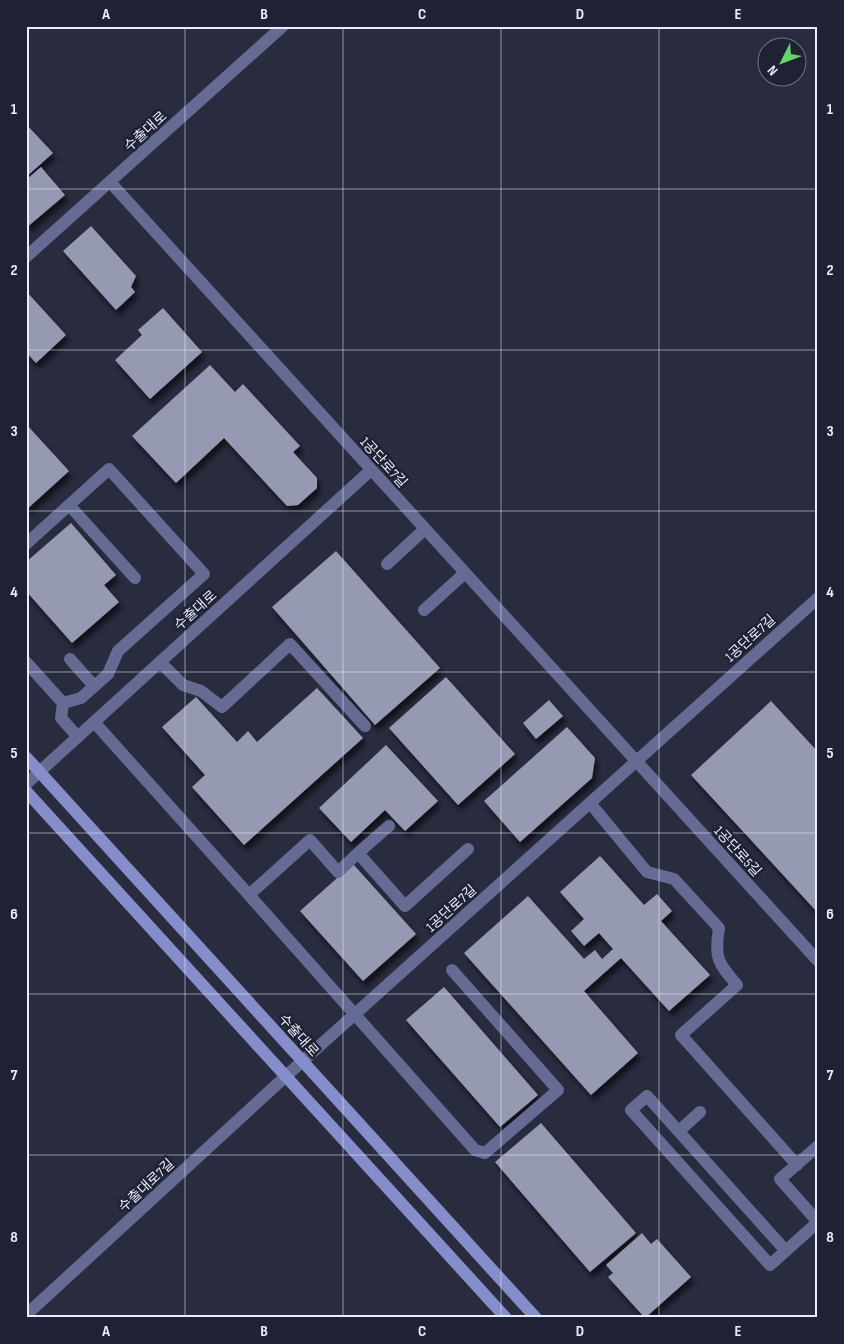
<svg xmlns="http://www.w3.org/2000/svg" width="844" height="1344" viewBox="0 0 844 1344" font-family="'Sofia Sans Condensed','Noto Sans KR',sans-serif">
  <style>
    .building { fill: #9599b1; filter: url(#shadow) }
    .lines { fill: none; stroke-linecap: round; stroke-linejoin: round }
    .lane { stroke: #656b92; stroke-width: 12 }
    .street { stroke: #656b92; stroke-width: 12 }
    .secondary { stroke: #858dcb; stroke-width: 12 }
    .grid { fill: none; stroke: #ebedfa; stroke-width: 1; stroke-opacity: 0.55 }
    .labels { text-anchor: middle; stroke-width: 5; stroke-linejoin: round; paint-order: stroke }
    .street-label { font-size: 14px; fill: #ebedfa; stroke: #1f2134 }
    .neatline { fill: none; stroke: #ebedfa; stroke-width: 2 }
    .grid-label { font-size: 16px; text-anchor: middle; font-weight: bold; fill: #ebedfa }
  </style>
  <defs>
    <filter id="shadow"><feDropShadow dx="3" dy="5.5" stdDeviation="2.5" flood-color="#0009"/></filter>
  </defs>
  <rect width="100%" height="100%" fill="#292b3e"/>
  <path class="building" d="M26 124 53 153 26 177Z
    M41 167 65 195 26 228V180Z
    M91 226 136 276 131 287 135 292 116 310 63 251Z
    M26 291 66 335 36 363 26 352Z
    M163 308 202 352 150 399 115 360 142 335 138 330Z
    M210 365 235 392 243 384 300 446 293 452 317 478V488L298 505 287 506 224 438 176 483 132 436Z
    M26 424 69 471 26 510Z
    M71 523 116 575 104 585 119 602 72 643 26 591V562Z
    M336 551 440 668 375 725 272 607Z
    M446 677 515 754 458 805 389 728Z
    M317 688 363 738 244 845 192 787 205 775 162 727 196 697 237 742 248 731 257 742Z
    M549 700 563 716 536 739 523 723Z
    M771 701 818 752V913L691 775Z
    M567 727 595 758 592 778 520 842 484 801Z
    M386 745 438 801 405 831 385 810 351 842 319 808Z
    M600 856 644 905 657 894 672 911 661 921 710 975 669 1011 621 958 584 991 638 1053 591 1095 464 953 528 896 584 959 595 950 602 959 613 949 599 933 584 946 571 931 584 919 560 892Z
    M353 864 416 934 363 981 300 911Z
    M444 987 538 1095 500 1127 406 1020Z
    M541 1123 636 1233 590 1272 495 1162Z
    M642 1233 651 1244 657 1239 691 1277 645 1318 608 1277 613 1273 606 1265Z"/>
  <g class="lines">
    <path class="lane" d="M69 505 135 578
      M26 544 109 469 204 574 118 651 108 674 81 698 63 703
      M387 564 425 529
      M424 610 465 573
      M70 659 94 686
      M26 662 63 703 61 718 78 737
      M160 662 183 685 201 691 222 707 290 644 365 726
      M94 722 249 895
      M590 803 647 872 674 879 719 928C714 958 718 963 737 985L681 1035 797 1165
      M358 853 389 826
      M452 970 558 1090 485 1153 475 1150 249 895 310 840 338 872 358 853 405 906 468 849
      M679 1131 700 1112
      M818 1146 780 1179 818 1222
      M786 1251 647 1096 631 1110 770 1265 818 1222"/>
    <path class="street" d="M110 182 818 961
      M26 257 283 26
      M26 784 371 470
      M26 1315 286 1076 818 598"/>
    <path class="secondary" d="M26 757 536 1318
      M26 791 506 1318"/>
  </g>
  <path class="grid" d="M185 26V1318M343 26V1318M501 26V1318M659 26V1318M26 189H818M26 350H818M26 511H818M26 672H818M26 833H818M26 994H818M26 1155H818"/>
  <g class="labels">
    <g class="street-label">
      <text transform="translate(145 131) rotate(-42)" y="5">수출대로</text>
      <text transform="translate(384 462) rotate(48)" y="5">1공단로7길</text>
      <text transform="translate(195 610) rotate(-42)" y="5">수출대로</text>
      <text transform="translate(750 638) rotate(-42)" y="5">1공단로7길</text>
      <text transform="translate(738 851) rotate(48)" y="5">1공단로5길</text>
      <text transform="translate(451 908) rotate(-42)" y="5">1공단로7길</text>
      <text transform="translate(299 1035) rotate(48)" y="5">수출대로</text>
      <text transform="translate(146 1185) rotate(-43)" y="5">수출대로7길</text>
    </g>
  </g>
  <rect width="844" height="1344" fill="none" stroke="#1f2134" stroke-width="55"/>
  <g transform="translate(782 62) rotate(228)"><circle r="24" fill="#1f2134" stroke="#717383"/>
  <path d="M0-4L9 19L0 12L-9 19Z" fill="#62d469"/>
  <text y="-8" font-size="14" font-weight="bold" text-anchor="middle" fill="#ebedfa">N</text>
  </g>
  <rect x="28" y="28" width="788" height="1288" class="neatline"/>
  <g class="grid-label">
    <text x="106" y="19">A</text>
    <text x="264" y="19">B</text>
    <text x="422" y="19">C</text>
    <text x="580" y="19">D</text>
    <text x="738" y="19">E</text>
    <text x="14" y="114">1</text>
    <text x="830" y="114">1</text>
    <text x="14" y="275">2</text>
    <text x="830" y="275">2</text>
    <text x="14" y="436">3</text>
    <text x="830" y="436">3</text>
    <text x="14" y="597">4</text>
    <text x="830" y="597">4</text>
    <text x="14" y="758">5</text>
    <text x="830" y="758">5</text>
    <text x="14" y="919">6</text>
    <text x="830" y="919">6</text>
    <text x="14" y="1080">7</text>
    <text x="830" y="1080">7</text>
    <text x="14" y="1242">8</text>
    <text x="830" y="1242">8</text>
    <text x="106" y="1336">A</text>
    <text x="264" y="1336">B</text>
    <text x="422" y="1336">C</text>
    <text x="580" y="1336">D</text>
    <text x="738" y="1336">E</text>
  </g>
</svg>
